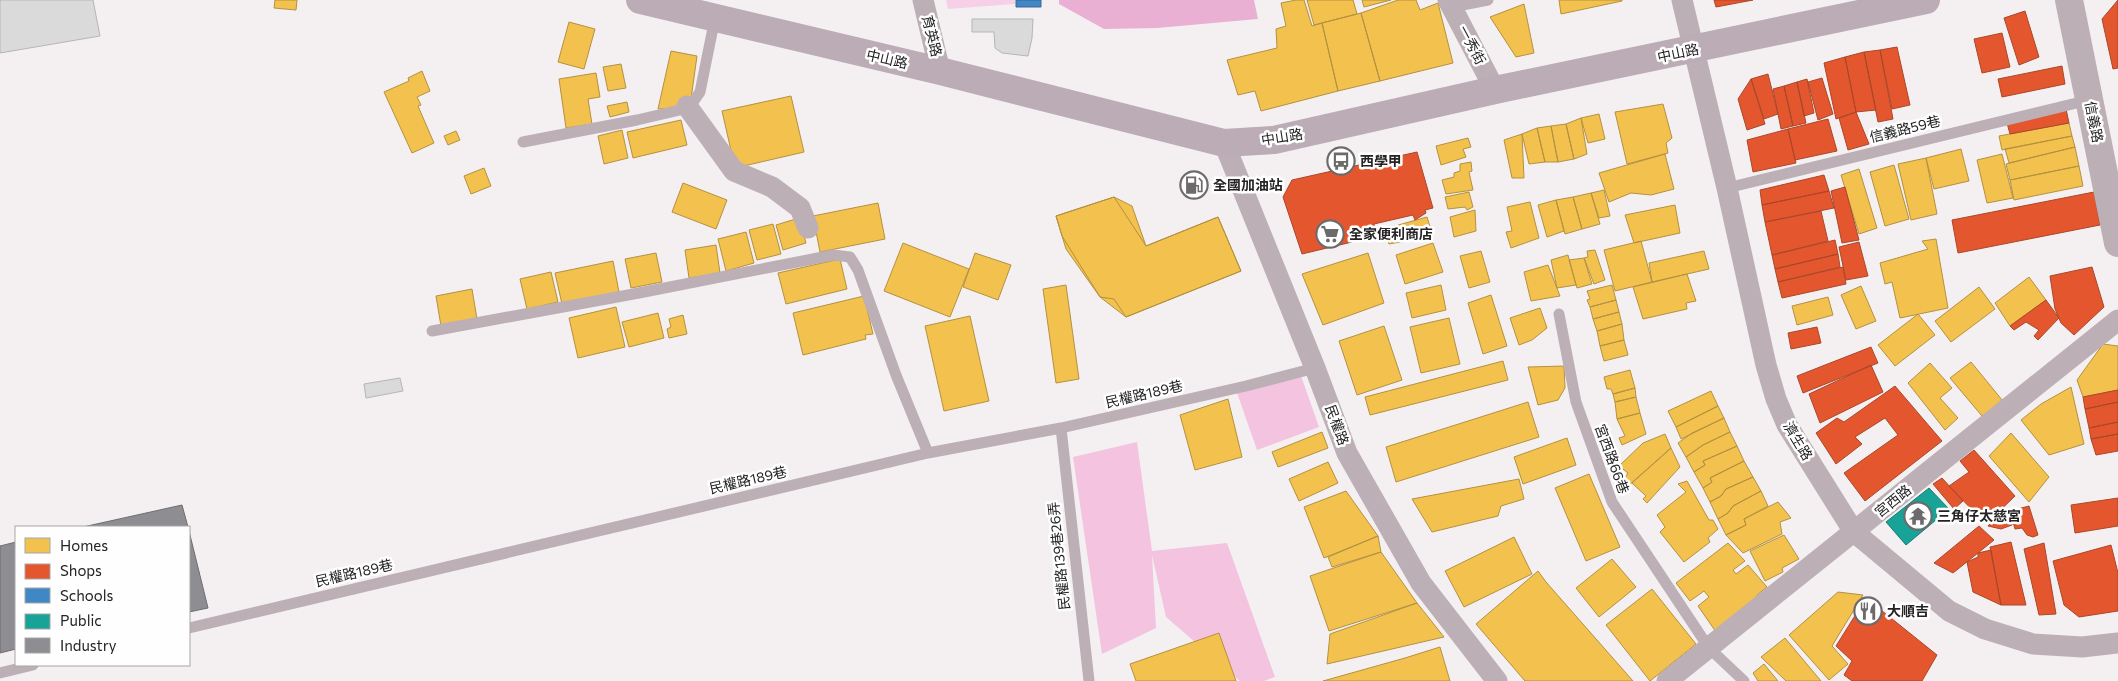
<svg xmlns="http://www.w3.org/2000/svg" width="2118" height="681" viewBox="0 0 2118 681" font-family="Commissioner,'Noto Sans TC',sans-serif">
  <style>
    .green { fill: #f7d0e7 }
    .forest { fill: #f3c3e0 }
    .water { fill: #eab0d4 }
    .homes { fill: #f2c14e; stroke: #b49141 }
    .shops { fill: #e4572e; stroke: #aa472b }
    .schools { fill: #3f88c5; stroke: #376994 }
    .public { fill: #17a398; stroke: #1b7c75 }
    .industry { fill: #8d8d92; stroke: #6e6d71 }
    .building { fill: #dbdadb; stroke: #b6b5b6 }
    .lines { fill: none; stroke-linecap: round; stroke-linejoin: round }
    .service { stroke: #bdafb6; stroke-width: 11 }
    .minor { stroke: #bdafb6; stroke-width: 21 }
    .tertiary { stroke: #bdafb6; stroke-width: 28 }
    .secondary { stroke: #bcacb6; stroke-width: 28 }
    .labels { text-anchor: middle; stroke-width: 5; stroke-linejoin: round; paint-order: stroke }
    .street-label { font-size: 14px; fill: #242223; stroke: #fefefe }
    .poi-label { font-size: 14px; font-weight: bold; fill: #242223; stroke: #fefefe; text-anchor: start }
  </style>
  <rect width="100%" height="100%" fill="#f4f0f2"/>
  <path class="green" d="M946 0H1015V4L948 9Z"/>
  <path class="forest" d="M1300 373 1319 427 1257 450 1236 390Z
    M1137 442 1152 551 1227 543 1275 677 1264 681H1240L1166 617 1152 555 1156 628 1102 654 1073 457Z"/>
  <path class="water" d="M1059 0H1254L1258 19 1157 28 1104 29 1059 4Z"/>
  <path class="homes" d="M275 0H297L296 10 274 8Z
    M1296 0H1304L1312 26 1322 23 1338 91 1261 111 1255 91 1238 95 1227 60 1277 48 1276 29 1286 26 1281 3Z
    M1307 0H1353L1357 14 1314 25Z
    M1362 0H1391L1364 7Z
    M1398 0H1416L1420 10 1438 3 1453 63 1380 81 1361 13Z
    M1559 0H1622V1L1561 14Z
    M1524 4 1534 53 1516 57 1490 17Z
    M1361 13 1380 81 1338 91 1322 23Z
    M569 22 595 29 584 69 558 62Z
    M671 51 697 56 691 99 676 108 658 109Z
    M621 64 626 88 608 91 603 67Z
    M422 71 430 91 417 97 421 105 418 106 434 143 412 153 384 92 409 81 408 78Z
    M596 73 600 97 588 99 592 124 566 128 559 79Z
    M791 96 804 152 735 168 722 111Z
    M627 102 629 112 610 117 607 106Z
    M1663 104 1672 138 1666 143 1668 153 1627 164 1615 112Z
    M1599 114 1605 139 1588 143 1581 118Z
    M1581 118 1587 154 1574 159 1566 124Z
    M681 120 687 145 633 158 627 132Z
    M2069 123 2072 136 2002 150 1999 136Z
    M1566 124 1574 159 1558 162 1551 126Z
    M1551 126 1558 162H1545L1537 128Z
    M1537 128 1545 162 1529 164 1522 134Z
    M622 130 628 158 604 164 598 136Z
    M456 131 460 140 448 145 444 136Z
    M1522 134 1524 178H1512L1504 140Z
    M2072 136 2075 147 2009 163 2005 149Z
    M1468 138 1471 147 1463 149 1466 157 1441 165 1436 146Z
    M2075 147 2079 166 2010 180 2006 164Z
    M1961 149 1969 181 1934 189 1926 158Z
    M1665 154 1674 189 1651 195 1631 193 1609 202 1599 173Z
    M2002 154 2013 198 1987 203 1977 160Z
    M1926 158 1937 214 1911 220 1898 164Z
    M1471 162 1472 171 1469 172 1473 190 1446 194 1442 180 1454 177V173L1460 171V164Z
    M1894 165 1909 219 1885 226 1870 172Z
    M2079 166 2083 186 2014 200 2010 180Z
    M484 168 491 186 471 194 464 176Z
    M1859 169 1877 228 1859 234 1841 175Z
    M683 183 727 200 716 229 672 212Z
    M1604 190 1610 216 1599 218 1591 193Z
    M1469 192 1473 207 1467 210 1465 207 1448 209 1445 197Z
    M1591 193 1600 224 1582 229 1573 197Z
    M1114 197 1132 206 1146 246 1218 217 1241 271 1126 317 1114 299 1100 297 1066 249 1056 216Z
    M1114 197 1146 246 1218 217 1241 271 1126 317 1100 297 1062 236 1056 216Z
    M1573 197 1582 229 1565 234 1556 200Z
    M1556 200 1564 231 1547 237 1538 205Z
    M1530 202 1539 238 1511 248 1506 232 1512 231 1507 207Z
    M878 203 885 239 820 252 813 216Z
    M1675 205 1680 233 1634 243 1625 215Z
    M1475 210 1476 231 1454 237 1450 217Z
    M1427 217 1433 236 1389 244 1384 229Z
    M799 218 806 243 783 250 776 225Z
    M773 224 781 254 757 260 749 230Z
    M746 232 754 263 726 271 718 239Z
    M1936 239 1948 308 1900 318 1892 282 1885 284 1880 263 1928 249 1922 241Z
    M1641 241 1652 282 1615 291 1604 250Z
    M903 243 969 269 950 317 884 291Z
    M1433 243 1443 272 1405 284 1396 255Z
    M716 245 720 273 689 278 685 250Z
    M1595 250 1605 280 1594 284 1584 258 1588 257 1587 251Z
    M1481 251 1490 282 1469 288 1460 256Z
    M1704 251 1709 269 1652 282 1649 263Z
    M656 253 662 282 631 288 625 259Z
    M975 253 1011 265 998 300 963 287Z
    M1368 253 1384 303 1323 325 1302 274Z
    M1568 255 1576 285 1557 288 1551 260Z
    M1584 258 1592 284 1577 288 1569 260Z
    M840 259 847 289 786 304 778 273Z
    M613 261 619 292 562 304 555 273Z
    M1548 265 1560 296 1531 301 1524 272Z
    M551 272 558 302 527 309 520 279Z
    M1687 274 1696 301 1686 303 1687 309 1643 319 1633 287Z
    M2029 277 2046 300 2010 326 1995 303Z
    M1066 285 1079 379 1056 383 1043 289Z
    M1441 285 1446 310 1412 318 1406 293Z
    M1612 285 1616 300 1590 307 1587 300 1590 299 1587 291Z
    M1861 286 1876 321 1856 329 1841 295Z
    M1979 287 1995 309 1951 342 1935 321Z
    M472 289 477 319 441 326 436 296Z
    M1491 295 1507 346 1483 354 1468 303Z
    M864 296 873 334 865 335 866 339 803 355 793 313Z
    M1828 297 1833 315 1797 325 1792 306Z
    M1616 300 1619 312 1593 319 1590 307Z
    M616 307 625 347 578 358 569 318Z
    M1540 308 1547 328 1532 340 1519 345 1510 318Z
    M1619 312 1622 324 1597 331 1593 319Z
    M658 313 664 338 629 347 622 322Z
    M1918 314 1935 335 1895 366 1878 345Z
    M683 315 687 334 669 338 667 329 671 327 669 319Z
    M970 316 989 401 944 411 925 326Z
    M1449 318 1460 364 1421 373 1410 327Z
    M1622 324 1624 340 1600 346 1597 331Z
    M1384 326 1402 380 1357 395 1339 341Z
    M1624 340 1628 355 1604 361 1600 346Z
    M2103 344 2118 346V390L2083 397 2077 380Z
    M1503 361 1508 380 1370 415 1365 397Z
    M1971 362 2007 406 1987 422 1950 378Z
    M1930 363 1952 388 1940 398 1958 418 1945 430 1908 383Z
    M1564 366 1565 388 1558 400 1538 405 1528 367Z
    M1630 370 1635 388 1613 394 1611 389H1607L1604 377Z
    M2071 387 2084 444 2049 455 2021 420 2041 404Z
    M1635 388 1636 397 1615 402 1613 394Z
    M1711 391 1718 406 1676 427 1668 411Z
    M1636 397 1640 413 1617 419 1615 402Z
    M1228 399 1242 457 1195 470 1180 415Z
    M1528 402 1539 437 1396 482 1386 447Z
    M1718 406 1724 418 1681 439 1676 427Z
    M1640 413 1646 434 1622 445 1619 438 1625 436 1617 419Z
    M1724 418 1730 432 1703 445 1686 457 1678 443 1692 433Z
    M1322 432 1328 448 1278 467 1272 452Z
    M1730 432 1737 446 1703 461 1705 465 1694 472 1686 457 1703 445Z
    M2011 433 2049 477 2029 502 1989 456Z
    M1665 434 1671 448 1628 486 1624 479 1628 473 1619 466 1643 443Z
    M1567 438 1576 465 1523 484 1514 457Z
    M1737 446 1744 461 1710 478 1712 482 1703 488 1694 472 1705 465 1703 461Z
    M1671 448 1680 467 1647 503 1643 499 1646 496 1632 483Z
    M1744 461 1753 477 1726 489 1721 496 1710 502 1703 488 1712 482 1710 478Z
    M1328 462 1338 483 1299 501 1289 479Z
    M1589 474 1620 547 1586 561 1555 488Z
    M1753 477 1761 491 1733 506 1728 513 1718 519 1710 502 1721 496 1726 489Z
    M1519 479 1524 499 1501 506 1498 516 1432 532 1412 499Z
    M1687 481 1709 520H1713L1718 529 1708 538 1710 542 1684 562 1660 532 1665 527 1657 515 1686 492 1678 484Z
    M1346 491 1378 536 1324 558 1304 507Z
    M1761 491 1768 506 1744 519 1746 525 1726 535 1718 519 1728 513 1733 506Z
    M1778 502 1791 518 1780 522 1782 534 1743 553 1726 535 1746 525 1744 519Z
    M1784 535 1799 559 1782 568 1783 572 1765 581 1750 551Z
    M1378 536 1381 552 1332 567 1328 557Z
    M1514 537 1532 574 1464 607 1445 571Z
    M1728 543 1745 561 1733 570 1736 574 1748 565 1767 587 1757 595 1758 599 1716 632 1698 606 1709 597 1704 591 1690 601 1676 583Z
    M1381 552 1417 603 1329 631 1310 576Z
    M1612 559 1636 587 1599 617 1576 588Z
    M1538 571 1546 582 1633 681H1525L1476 624Z
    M1652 589 1696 644 1650 681 1606 625Z
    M1838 592 1863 595 1832 646 1848 664 1829 680 1789 635Z
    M1417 603 1444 637 1327 664 1330 634Z
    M1219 633 1236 681H1136L1130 664Z
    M1785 638 1821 681H1786L1761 657Z
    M1440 647 1450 681H1323L1405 658Z
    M1764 664 1778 681H1758L1753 673Z"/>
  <path class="shops" d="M1714 0H1753L1716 7Z
    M2118 0V68L2113 69 2102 19Z
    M2025 11 2039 57 2019 65 2004 18Z
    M2002 33 2010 67 1982 73 1974 39Z
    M1897 47 1910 105 1892 109 1880 50Z
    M1880 50 1893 119 1878 122 1864 52Z
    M1864 52 1876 110 1856 112 1845 57Z
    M1845 57 1856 112 1836 119 1824 63Z
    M2062 66 2065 84 2002 97 1998 79Z
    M1768 74 1778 114 1764 119 1751 79Z
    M1822 78 1833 114 1818 120 1808 82Z
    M1751 79 1765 124 1747 130 1738 99Z
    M1807 79 1814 113 1804 116 1797 82Z
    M1797 82 1806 123 1793 126 1784 86Z
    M1784 86 1793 126 1781 129 1773 89Z
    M2066 109 2069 123 2010 134 2007 123Z
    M1856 112 1869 144 1848 150 1839 118Z
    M1828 119 1837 151 1795 160 1788 129Z
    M1788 129 1796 163 1753 172 1747 140Z
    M1417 152 1433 208 1425 210 1426 213 1415 220 1413 215 1374 224 1375 232 1359 236 1354 228 1348 231 1352 242 1302 254 1283 197 1292 180Z
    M1824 175 1829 191 1762 205 1760 190Z
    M1845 187 1859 240 1842 243 1831 191Z
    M1829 191 1834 208 1765 222 1762 205Z
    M2094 192 2100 225 1958 253 1952 220Z
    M1821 211 1828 241 1772 255 1765 222Z
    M1835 240 1838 254 1775 269 1772 255Z
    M1859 242 1868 276 1846 280 1839 247Z
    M1838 254 1840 267 1778 282 1775 269Z
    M1843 267 1846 284 1782 298 1778 282Z
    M2092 267 2104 307 2074 335 2061 323 2055 309 2050 276Z
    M2046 300 2059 318 2038 340 2034 336 2039 330 2026 322 2014 330 2010 326Z
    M1817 327 1821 343 1791 349 1788 333Z
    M1871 347 1878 363 1803 393 1797 376Z
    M1871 365 1883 392 1820 423 1809 394Z
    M1895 386 1942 441 1865 501 1844 473 1898 435 1885 418 1855 437 1862 444 1836 464 1816 433 1837 418 1844 422Z
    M2118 390V402L2085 409 2083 397Z
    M2118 402V422L2089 428 2085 409Z
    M2118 422V434L2091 439 2089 428Z
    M2118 434V451L2096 455 2091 439Z
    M1974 450 2015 496 1986 524 1949 486 1969 472 1960 461Z
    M1942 478 1963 501 1954 509 1933 484Z
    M2118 498V526L2075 533 2071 505Z
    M2029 506 2038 535 2033 537 2027 535 2022 528 2015 529 2010 511Z
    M2002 511 2008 513 2012 525 2001 529 1988 526Z
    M1979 526 1994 540 1978 553 1953 573 1934 563Z
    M2011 542 2026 605H2001L1990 547Z
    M2044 543 2056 614 2039 615 2024 549Z
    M2111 545 2118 573V611L2079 617 2064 605 2053 561Z
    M1991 550 2001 605 1973 592 1967 562 1978 557V553Z
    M1866 598 1937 655 1922 681H1852L1844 675 1852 661 1836 646Z"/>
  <path class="schools" d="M1016 0H1041V7H1016Z"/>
  <path class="public" d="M1929 488 1949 509 1906 545 1886 522Z"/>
  <path class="industry" d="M182 505 188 527H83Z
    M189 531 208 608 189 612Z
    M16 542V649L0 653V546Z"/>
  <path class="building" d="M0 0H93L100 36 0 53Z
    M972 19H1033L1032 38 1028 56 1002 53 995 48 994 32H972Z
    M400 378 403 391 366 398 364 384Z"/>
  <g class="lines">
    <path class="service" d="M1452 7 1488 0
      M523 142 637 120 680 110 687 106 693 102 700 92 715 18
      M1727 188 2089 100
      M1559 314 1576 402 1612 502 1709 648 1744 681
      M432 331 639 293 833 255 850 257 858 270 896 375 928 453
      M1061 428 1089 681
      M189 628 928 453 1061 428 1246 386 1315 368
      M0 673 33 665"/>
    <path class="minor" d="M923 0 940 71
      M1448 0 1495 90
      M1682 0 1727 188 1766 365 1776 399 1787 425 1854 532 1949 611 1985 629 2033 644 2082 647 2118 643
      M687 106 734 171 772 187 800 208 808 228
      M1224 143 1315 368 1347 453 1421 583 1497 681
      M1667 681 2118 320"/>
    <path class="tertiary" d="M2069 0 2118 243"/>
    <path class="secondary" d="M640 0 940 71 1224 143 1274 140 1495 90 1926 0"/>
  </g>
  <defs>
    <g id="bus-ring" transform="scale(1.4375)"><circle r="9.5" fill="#fefefe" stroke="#6d6a6b" stroke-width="1.5"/><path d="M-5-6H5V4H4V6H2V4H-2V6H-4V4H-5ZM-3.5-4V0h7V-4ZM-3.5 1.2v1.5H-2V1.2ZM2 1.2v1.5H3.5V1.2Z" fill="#6d6a6b"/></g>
    <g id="fuel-ring" transform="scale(1.4375)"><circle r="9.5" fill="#fefefe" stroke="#6d6a6b" stroke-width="1.5"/><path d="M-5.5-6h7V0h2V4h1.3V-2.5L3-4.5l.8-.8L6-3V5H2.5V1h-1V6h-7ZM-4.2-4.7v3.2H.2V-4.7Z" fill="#6d6a6b"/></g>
    <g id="supermarket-ring" transform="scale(1.4375)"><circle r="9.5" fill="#fefefe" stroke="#6d6a6b" stroke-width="1.5"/><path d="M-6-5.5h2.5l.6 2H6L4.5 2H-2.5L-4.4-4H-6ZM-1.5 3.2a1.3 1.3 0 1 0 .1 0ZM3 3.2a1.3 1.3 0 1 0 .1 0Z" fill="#6d6a6b"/></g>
    <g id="temple-ring" transform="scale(1.4375)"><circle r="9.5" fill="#fefefe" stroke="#6d6a6b" stroke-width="1.5"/><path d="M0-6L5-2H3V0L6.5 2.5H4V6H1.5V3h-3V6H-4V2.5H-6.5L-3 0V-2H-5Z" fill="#6d6a6b"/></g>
    <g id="restaurant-ring" transform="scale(1.4375)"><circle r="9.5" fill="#fefefe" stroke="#6d6a6b" stroke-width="1.5"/><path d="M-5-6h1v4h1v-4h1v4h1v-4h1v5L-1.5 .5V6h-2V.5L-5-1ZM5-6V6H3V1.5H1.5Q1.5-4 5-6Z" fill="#6d6a6b"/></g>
  </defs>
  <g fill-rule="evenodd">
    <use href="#bus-ring" x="1341" y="161"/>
    <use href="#fuel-ring" x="1194" y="185"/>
    <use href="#supermarket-ring" x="1330" y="234"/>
    <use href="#temple-ring" x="1918" y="516"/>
    <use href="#restaurant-ring" x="1868" y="611"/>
  </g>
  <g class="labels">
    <g class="street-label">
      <text transform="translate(932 36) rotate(76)" y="5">育英路</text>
      <text transform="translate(1472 45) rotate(62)" y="5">一秀街</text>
      <text transform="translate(1678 53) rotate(-12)" y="5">中山路</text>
      <text transform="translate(887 59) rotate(13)" y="5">中山路</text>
      <text transform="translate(2094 122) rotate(79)" y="5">信義路</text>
      <text transform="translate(1905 129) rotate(-14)" y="5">信義路59巷</text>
      <text transform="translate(1282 137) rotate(-9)" y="5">中山路</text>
      <text transform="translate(1144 394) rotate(-13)" y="5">民權路189巷</text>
      <text transform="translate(1337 425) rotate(70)" y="5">民權路</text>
      <text transform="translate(1798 441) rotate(59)" y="5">濟生路</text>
      <text transform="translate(1612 459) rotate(70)" y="5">宮西路66巷</text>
      <text transform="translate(748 480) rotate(-13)" y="5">民權路189巷</text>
      <text transform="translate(1893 501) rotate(-39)" y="5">宮西路</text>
      <text transform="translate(1059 556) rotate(-96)" y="5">民權路139巷26弄</text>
      <text transform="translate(354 573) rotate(-13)" y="5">民權路189巷</text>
    </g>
    <g class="poi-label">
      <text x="1360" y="166">西學甲</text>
      <text x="1213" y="190">全國加油站</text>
      <text x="1349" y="239">全家便利商店</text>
      <text x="1937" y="521">三角仔太慈宮</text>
      <text x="1887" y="616">大順吉</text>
    </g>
  </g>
  <rect x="15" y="526" width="175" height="140" fill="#fefefe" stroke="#a7a6a6"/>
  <rect x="25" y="538" width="25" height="15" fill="#f2c14e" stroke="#a7a6a6"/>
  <text x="60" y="551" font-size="15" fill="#242223">Homes</text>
  <rect x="25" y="564" width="25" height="15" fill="#e4572e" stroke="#a7a6a6"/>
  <text x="60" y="576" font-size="15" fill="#242223">Shops</text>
  <rect x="25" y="588" width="25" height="15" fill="#3f88c5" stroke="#a7a6a6"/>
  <text x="60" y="601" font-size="15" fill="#242223">Schools</text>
  <rect x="25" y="614" width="25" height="15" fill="#17a398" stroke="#a7a6a6"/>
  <text x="60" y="626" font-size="15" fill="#242223">Public</text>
  <rect x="25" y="638" width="25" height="15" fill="#8d8d92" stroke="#a7a6a6"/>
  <text x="60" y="651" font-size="15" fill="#242223">Industry</text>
</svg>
